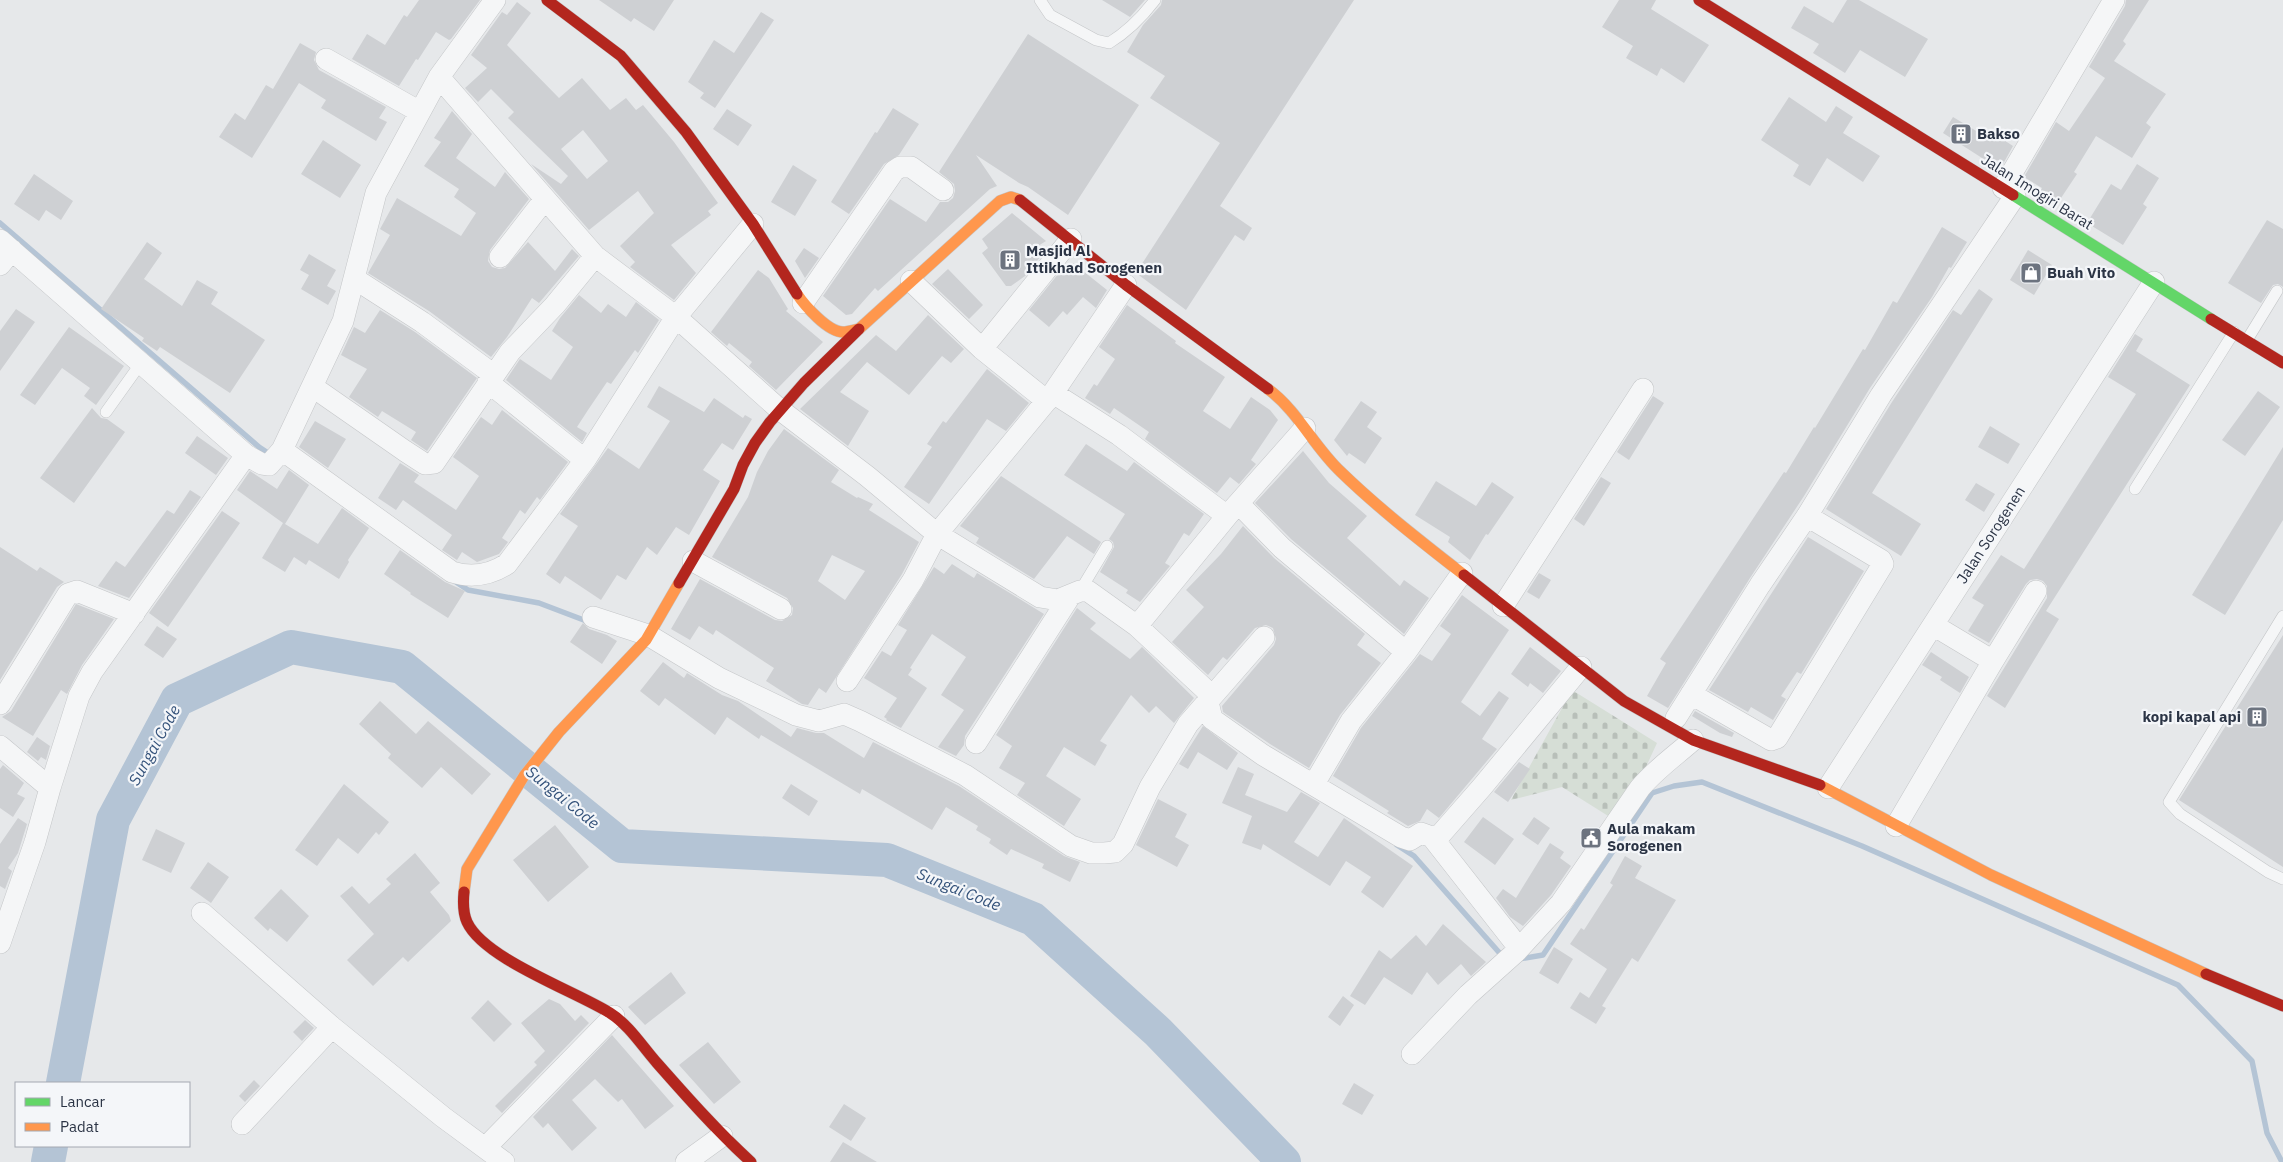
<svg xmlns="http://www.w3.org/2000/svg" width="2283" height="1162" viewBox="0 0 2283 1162" font-family="'IBM Plex Sans',sans-serif">
  <style>
    .cemetery { fill: url(#cemetery-stones) }
    .lines { fill: none; stroke-linecap: round; stroke-linejoin: round }
    .stream { stroke: #b4c4d5; stroke-width: 5.5 }
    .river { stroke: #b4c4d5; stroke-width: 34 }
    .building { fill: #ced0d3; fill-rule: evenodd }
    .lane-casing { stroke: #c4c6c8; stroke-width: 12 }
    .street-casing { stroke: #c4c6c8; stroke-width: 22 }
    .fast-casing { stroke: #c4c6c8; stroke-width: 12 }
    .slow-casing { stroke: #c4c6c8; stroke-width: 12 }
    .jam-casing { stroke: #c4c6c8; stroke-width: 12 }
    .lane { stroke: #f5f6f7; stroke-width: 11 }
    .street { stroke: #f5f6f7; stroke-width: 21 }
    .fast { stroke: #63d668; stroke-width: 11 }
    .slow { stroke: #ff974d; stroke-width: 11 }
    .jam { stroke: #b3261e; stroke-width: 11 }
    .labels { text-anchor: middle; stroke-width: 4.5; stroke-linejoin: round; paint-order: stroke }
    .poi-label { font-size: 15px; font-weight: bold; fill: #2b3445; stroke: #f4f6f9; text-anchor: start }
    .street-label { font-size: 15px; fill: #2b3445; stroke: #f4f6f9 }
    .water-label { font-size: 16px; font-style: italic; fill: #34527a; stroke: #f4f6f9 }
  </style>
  <defs>
    <pattern id="cemetery-stones" width="16" height="16" patternUnits="userSpaceOnUse" patternTransform="scale(1.25)"><rect width="16" height="16" fill="#d6ded6"/><path d="M2 7V4a2 2 0 0 1 4 0v3zM10 15v-3a2 2 0 0 1 4 0v3z" fill="#b8bfb9"/></pattern>
  </defs>
  <rect width="100%" height="100%" fill="#e6e8ea"/>
  <path class="cemetery" d="M1572 690 1657 743 1639 782 1613 819 1562 787 1511 800Z"/>
  <g class="lines">
    <path class="stream" d="M0 223 259 447 271 455
      M456 582 468 590 539 603 589 622
      M1397 845 1414 856 1504 958
      M1519 959 1543 955 1652 793 1674 786 1702 782 1862 846 2178 985 2252 1061 2267 1133 2282 1162"/>
    <path class="river" d="M63 1083 113 820 177 700 291 647 402 667 622 846 887 860 1033 919 1158 1032 1284 1162
      M48 1162 51 1146"/>
  </g>
  <path class="building" d="M419 0H480L451 39 449 40 436 32 418 60 416 59 399 86 352 59 367 34 385 45 404 15 407 17Z
    M599 0H674L654 31 634 18 631 22Z
    M1102 0H1145L1130 17Z
    M1162 0H1354L1220 206 1252 228 1244 241 1235 235 1186 310 1136 273 1220 143 1150 98 1165 76 1127 52 1143 25 1161 5Z
    M1619 0H1656L1651 9 1709 45 1684 83 1661 68 1657 76 1626 58 1633 46 1602 27Z
    M1847 0H1859L1928 39 1905 77 1860 50 1845 73 1813 53 1819 44 1791 28 1804 6 1833 23Z
    M2126 0H2149L2123 41 2126 44 2114 61 2166 94 2146 123 2151 127 2132 158 2096 136 2074 172 2077 174 2057 204 2039 193 2042 188 2024 177 2056 122 2069 131 2105 78 2089 67 2125 6Z
    M517 2 531 13 507 45 559 98 582 78 610 110 626 98 636 110 643 105 674 142 718 203 708 211 711 215 671 245 696 273 674 300 630 267 635 262 620 246 654 213 638 191 589 230 531 164 561 184 568 176 508 118 514 112 491 89 478 102 465 88 487 68 471 55 502 12 507 15ZM583 130 608 161 587 179 561 149Z
    M761 12 774 20 715 108 700 98 704 93 688 82 714 40 734 53Z
    M1028 34 1139 105 1068 215 1028 187 1019 183 976 155 997 186 990 189 878 291 875 288 852 314 846 315 823 296 890 199 926 222 940 202H948L953 198 955 191 954 184 939 172Z
    M300 43 316 52 314 60 319 70 386 107 379 118 387 122 376 141 321 108 326 100 299 83 252 158 219 137 235 113 245 120 266 85 273 89Z
    M1789 97 1826 122 1836 106 1853 117 1843 133 1880 156 1863 182 1827 158 1810 186 1793 176 1799 165 1761 140Z
    M893 108 919 124 899 155 884 164 849 214 831 202 875 132 877 133Z
    M727 109 752 125 738 146 713 129Z
    M452 111 472 134 456 158 495 187 505 172 529 199 490 250 488 261 492 267 499 269 505 268 528 242 555 271 572 249 579 256 539 303 532 298 507 337 491 357 429 311 368 273 390 235 380 229 397 198 461 236 476 213 454 197 459 189 424 166 441 142 434 138Z
    M1953 117 1983 135 1987 129 2013 146 2003 164 1997 160 1993 165 1943 133Z
    M323 140 361 165 340 198 301 174Z
    M2137 164 2159 178 2143 204 2147 207 2123 245 2087 223 2111 184 2121 190Z
    M793 165 817 180 795 216 771 202Z
    M34 174 73 201 61 220 46 210 39 221 14 204Z
    M1012 213 1046 241 1038 246 1044 252 1025 276 1011 286H1006L982 253 988 248 982 239Z
    M2267 220 2283 229V287L2278 284 2273 285 2261 303 2228 283Z
    M1942 227 1967 242 1951 268 1949 267 1932 297 1870 388 1804 496 1750 578 1668 708 1647 696 1666 663 1660 659 1784 472 1786 473 1814 427 1815 428 1863 349 1865 350 1893 301 1897 303Z
    M147 242 162 253 144 279 182 306 197 280 218 292 211 304 265 340 230 393 160 347 157 351 142 341 144 338 101 309Z
    M804 248 819 258 805 278 795 261Z
    M2028 250 2052 265 2034 295 2010 280Z
    M309 254 336 270 327 286 336 291 328 305 301 289 309 275 300 270Z
    M1073 263 1107 290 1096 308 1083 297 1067 315 1063 311 1049 327 1029 310 1063 268 1067 271Z
    M948 269 983 305 969 319 932 284Z
    M758 270 769 278 788 309 786 311 823 342 776 390 749 366 752 362 729 343 727 346 711 332Z
    M1979 289 1993 299 1872 493 1921 524 1901 556 1826 509 1892 402 1953 310 1961 315Z
    M579 295 601 313 608 304 626 317 636 302 659 320 638 353 635 350 611 384 607 382 588 410 577 427 587 433 582 442 506 380 520 359 551 380 573 347 552 331 560 318Z
    M1127 305 1176 341 1175 343 1225 377 1203 411 1230 429 1251 397 1270 410 1278 420 1251 460 1256 464 1239 484 1230 477 1217 493 1145 439 1149 432 1114 408 1110 414 1085 398 1094 384 1097 386 1115 359 1099 347Z
    M16 309 35 322 0 371V331Z
    M380 310 415 332 477 378 427 451 411 440 416 432 382 411 378 417 349 397 367 369 341 355 354 327 365 333Z
    M928 315 964 349 951 363 942 356 909 395 867 362 840 392 869 411 848 446 800 409 876 335 896 351Z
    M69 327 124 366 96 405 84 396 90 388 62 368 35 405 20 395Z
    M2135 334 2143 339 2136 351 2190 385 2046 611 2059 619 2005 708 1987 696 2047 598V586L2043 581 2037 579 2030 580 2026 584 1989 643 1968 631 1984 605 1972 598 2001 555 2024 569 2136 394 2108 377Z
    M987 369 1029 403 1006 431 987 419 929 504 904 487 932 447 927 444 943 421 946 423Z
    M659 386 704 412 714 398 743 418 745 415 752 419 733 450 722 443 703 470 720 481 689 535 676 527 657 555 647 547 626 580 617 575 601 600 565 576 560 584 546 574 578 526 560 514 608 448 639 469 670 421 647 407Z
    M2258 391 2280 407 2245 456 2222 440Z
    M1653 396 1664 403 1629 460 1617 452Z
    M1361 401 1377 412 1367 427 1382 438 1365 464 1349 453 1347 456 1334 440Z
    M92 408 101 418 107 419 125 432 74 503 40 478Z
    M502 410 568 462 540 500 537 497 525 514 520 510 502 538 508 542 499 554 477 562 462 552 457 560 442 550 452 535 403 500 396 510 378 498 400 463 419 475 414 482 456 510 479 476 453 457 481 417 492 425Z
    M315 421 346 439 328 468 299 447Z
    M1990 426 2020 444 2008 464 1978 447Z
    M784 429 839 470 831 482 857 498 858 497 873 504 869 510 919 542 902 574 826 693 819 688 808 705 802 704 766 681 774 668 716 630 713 635 699 626 690 640 671 629 700 579 775 620 782 621 792 615 793 608 787 598 712 557 748 497 757 472 768 451ZM832 555 865 571 845 600 818 581Z
    M197 436 228 458 216 475 185 453Z
    M1086 444 1127 471 1134 462 1204 514 1189 536 1184 533 1165 563 1170 566 1140 602 1126 593 1128 590 1100 572 1114 547 1113 542 1109 539 1125 514 1064 475Z
    M2283 447V520L2225 615 2192 595Z
    M1303 451 1329 483 1367 516 1347 538 1400 586 1404 580 1429 598 1404 634 1291 539 1255 503Z
    M289 470 309 485 285 524 318 544 342 508 369 528 348 560 349 562 339 579 309 560 306 565 294 557 285 572 262 558 283 523 237 490 250 471 277 489Z
    M1001 476 1101 542 1094 554 1067 536 1034 579 976 543 979 538 960 526Z
    M1601 477 1611 483 1584 526 1574 519Z
    M1436 481 1476 506 1492 482 1514 497 1488 535 1486 534 1470 560 1448 542 1450 537 1415 515Z
    M1976 483 1995 494 1984 512 1965 500Z
    M190 490 201 497 129 598 98 586 116 561 125 567 167 510 174 514Z
    M222 511 240 523 168 627 149 613Z
    M1243 526 1274 558 1365 634 1357 645 1381 663 1340 715 1309 768 1270 744 1223 712 1222 706 1274 645 1276 639 1273 628 1266 625 1255 628 1227 660 1223 657 1208 675 1172 642 1204 607 1186 590 1221 554Z
    M1808 537 1864 571 1801 674 1797 672 1781 696 1786 699 1773 720 1751 707 1748 712 1709 690Z
    M0 547 37 571 40 567 64 582 57 587 0 680Z
    M400 550 445 582 465 591 448 618 410 594 411 593 384 574Z
    M952 564 974 578 977 573 1044 614 965 736 964 745 956 756 938 747 964 710 941 695 966 657 932 634 910 668 912 669 908 675 927 688 901 728 886 720 887 719 884 717 897 698 864 678 882 651 891 656 907 630 898 625 934 567 944 574Z
    M1539 573 1551 580 1539 599 1527 592Z
    M1462 595 1509 630 1461 702 1480 716 1499 691 1509 698 1482 739 1497 749 1439 818 1427 809 1420 821 1408 826 1387 813 1389 811 1333 776 1361 728 1420 654 1432 661 1451 634 1440 626Z
    M76 604 114 619 82 665 67 694 61 690 33 736 2 717 11 711Z
    M1077 608 1096 623 1090 629 1130 659 1142 647 1194 698 1174 723 1156 706 1149 713 1131 695 1100 741 1107 745 1095 766 1064 747 1046 776 1081 799 1064 826 1017 795 1025 783 999 768 1012 746 996 735Z
    M583 623 589 629 607 635 617 641 602 664 570 642Z
    M157 626 177 639 163 658 144 645Z
    M2283 635V867L2179 800Z
    M1530 647 1561 671 1543 693 1530 683 1528 687 1511 674Z
    M1931 652 1969 677 1960 693 1940 680 1942 677 1922 665Z
    M663 662 684 678 687 673 722 695 738 701 791 737 797 728 816 733H824L864 758 873 742 959 786 1064 856 1080 862 1070 882 1042 868 1044 864 1011 849 1007 855 989 843 991 839 976 830 978 826 946 807 932 830 862 789 860 794 761 735 759 739 727 717 715 735 665 698 659 706 640 691Z
    M380 701 416 734 428 721 491 774 472 795 441 767 422 788 388 758 391 754 359 724Z
    M1695 711 1734 733 1732 737 1720 733 1692 716Z
    M1203 726 1238 753 1227 770 1198 752 1188 769 1179 764Z
    M37 737 50 746 46 760 41 757 38 761 27 752Z
    M1519 762 1530 769 1508 802 1494 792Z
    M3 765 24 783 17 794 25 798 13 817 0 808V769Z
    M1238 767 1254 774 1245 795 1287 812 1301 792 1320 803 1294 842 1318 857 1344 818 1413 866 1383 908 1361 892 1371 877 1346 861 1330 886 1263 844 1261 850 1242 843 1252 816 1222 803Z
    M344 784 389 822 379 835 376 832 358 854 338 838 317 866 295 850Z
    M791 784 818 801 809 816 782 798Z
    M1158 799 1187 814 1175 837 1189 845 1177 867 1136 845Z
    M1483 817 1514 839 1495 865 1464 842Z
    M1534 817 1550 828 1538 845 1522 834Z
    M18 818 27 824 18 853 8 868 12 871 5 889 0 886V844Z
    M555 825 589 867 548 902 513 860Z
    M156 829 185 843 171 873 142 860Z
    M1550 843 1564 852 1560 858 1571 866 1551 895 1523 926 1510 917 1496 898 1503 889 1516 898Z
    M415 853 440 883 430 892 449 915 451 921 408 962 403 957 373 986 347 960 374 934 340 896 352 886 369 904 391 884 386 879Z
    M1625 856 1642 866 1635 878 1676 900 1638 962 1632 958 1602 1006 1606 1008 1596 1024 1570 1008 1580 992 1589 998 1607 969 1570 944 1581 928 1584 930 1613 885 1610 883Z
    M208 862 229 877 211 903 190 888Z
    M281 889 309 916 287 942 270 928 268 931 254 918Z
    M1443 924 1486 962 1471 976 1461 964 1438 985 1427 972 1412 995 1384 977 1365 1005 1350 996 1379 950 1391 959 1416 935 1426 946Z
    M1554 947 1573 959 1558 984 1539 973Z
    M671 972 686 993 645 1025 628 1007Z
    M1343 996 1354 1005 1340 1026 1328 1017Z
    M549 999 560 1004 575 1021 581 1015 589 1023 502 1113 495 1106 537 1065 534 1062 545 1051 521 1023Z
    M488 1000 512 1024 494 1042 471 1018Z
    M305 1020 314 1028 302 1041 293 1032Z
    M612 1035 674 1106 645 1129 622 1099 618 1102 595 1079 572 1100 597 1128 572 1151 548 1123 543 1128 533 1117Z
    M708 1042 741 1082 714 1104 679 1065Z
    M254 1080 260 1086 245 1102 239 1096Z
    M1354 1083 1374 1095 1362 1115 1342 1104Z
    M844 1104 866 1118 851 1141 829 1127Z
    M843 1142 877 1162H830Z"/>
  <g class="lines">
    <g class="lane-casing">
      <path id="lane" d="M1040 0 1050 15 1096 40 1109 43C1127 32 1142 17 1155 0
        M2247 340 2277 291
        M106 412 141 363
        M2135 489 2234 332
        M1080 591 1107 546
        M2283 616 2169 802 2180 814 2268 872 2283 879"/>
    </g>
    <g class="street-casing">
      <path id="street" d="M326 59 420 112
        M439 77 595 256 676 317 779 409 867 476 937 534 1040 597 1058 600 1080 591H1088L1137 626 1227 516 1305 428
        M2003 188 2114 0
        M0 240 246 455 262 464 269 465 282 450 343 321 376 193 439 77 495 0
        M500 257 545 199
        M0 265 12 250
        M355 279 422 322 494 375
        M911 281 982 349 1047 401
        M803 303 894 171 900 167H911L943 190
        M982 349 1071 239
        M488 382 585 460
        M313 387 405 451 425 464 434 463 510 352 555 305 595 256
        M1053 393 1119 435 1227 516
        M282 450 452 572C471 578 490 575 507 564L585 460 676 317 753 224
        M1239 504 1282 548 1406 652
        M693 561 781 609
        M1503 606 1643 389
        M593 617 648 635 719 678 796 715 819 721 844 714 860 721 965 775 1071 846 1091 853H1104L1115 852 1123 844 1150 787 1188 724 1264 637
        M1933 625 1993 661 2036 591
        M1137 626 1208 692V702L1212 719 1263 755 1401 837 1410 840 1421 833 1432 837 1440 835 1482 787 1581 667
        M847 681 913 580 937 534 1053 393 1126 285
        M1691 694 1771 740 1777 738 1883 564 1881 560 1807 516
        M0 704 68 594 77 591 134 614
        M1676 718 1760 585 1807 516 1881 395 2015 196
        M976 743 1070 596
        M0 746 50 788 35 842 0 943
        M1314 784 1351 721 1406 652 1462 573
        M50 788 79 696 92 672 246 455
        M1828 788 2154 282
        M1896 826 1993 661
        M1432 837 1519 948
        M202 913 332 1027 443 1117 504 1162
        M1412 1054 1468 995 1516 952 1561 903 1640 788C1656 769 1675 756 1693 740
        M242 1124 332 1027
        M486 1147 614 1016
        M686 1162 722 1136"/>
    </g>
    <g class="fast-casing">
      <path id="fast" d="M2013 195 2211 319"/>
    </g>
    <g class="slow-casing">
      <path id="slow" d="M797 294C805 306 828 332 843 332 848 332 854 330 859 329L1000 201 1011 197 1020 200
        M1268 389C1298 411 1314 447 1341 472 1379 509 1422 542 1464 575
        M1820 785 1991 875 2206 974
        M464 892 467 869 524 776 559 732 646 640 679 583"/>
    </g>
    <g class="jam-casing">
      <path id="jam" d="M547 0 621 56 686 132 753 224 797 294
        M1699 0 2013 195
        M1020 200 1126 285 1268 389
        M2211 319 2283 363
        M1464 575 1624 701 1693 740 1820 785
        M679 583 734 489 743 465 755 443 770 422 804 383 859 329
        M464 892C463 902 463 913 467 922 484 959 575 991 610 1013 629 1025 642 1046 657 1063 687 1097 717 1131 751 1162
        M2206 974 2283 1006"/>
    </g>
    <use href="#lane" class="lane"/>
    <use href="#street" class="street"/>
    <use href="#fast" class="fast"/>
    <use href="#slow" class="slow"/>
    <use href="#jam" class="jam"/>
  </g>
  <defs>
    <g id="building-square" transform="scale(1.125)"><rect x="-9" y="-9" width="18" height="18" rx="4" fill="#6c737f" stroke="#f4f6f9"/><path d="M-4-6H4V6H1V3H-1V6H-4ZM-2.5-4.3h1.7v1.8h-1.7ZM.8-4.3h1.7v1.8H.8ZM-2.5-1h1.7V.8h-1.7ZM.8-1h1.7V.8H.8Z" fill="#fff"/></g>
    <g id="shop-square" transform="scale(1.125)"><rect x="-9" y="-9" width="18" height="18" rx="4" fill="#6c737f" stroke="#f4f6f9"/><path d="M-5-2.5h2.3a2.7 3.5 0 0 1 5.4 0H5L5.5 6h-11ZM-1.5-2.5h3a1.5 2.3 0 0 0-3 0Z" fill="#fff"/></g>
    <g id="civic-square" transform="scale(1.125)"><rect x="-9" y="-9" width="18" height="18" rx="4" fill="#6c737f" stroke="#f4f6f9"/><path d="M-.6-6.5H3V-4.5H.6V-3L4-1V1h2V6H-6V1h2V-1L-.6-3ZM-1.2 2.5V6h2.4V2.5Z" fill="#fff"/></g>
  </defs>
  <g fill-rule="evenodd">
    <use href="#building-square" x="1961" y="134"/>
    <use href="#building-square" x="1010" y="260"/>
    <use href="#shop-square" x="2031" y="273"/>
    <use href="#building-square" x="2257" y="717"/>
    <use href="#civic-square" x="1591" y="838"/>
  </g>
  <g class="labels">
    <g class="poi-label">
      <text x="1977" y="139">Bakso</text>
      <text x="1026" y="256">Masjid Al<tspan x="1026" dy="17">Ittikhad Sorogenen</tspan></text>
      <text x="2047" y="278">Buah Vito</text>
      <text x="2241" y="722" text-anchor="end">kopi kapal api</text>
      <text x="1607" y="834">Aula makam<tspan x="1607" dy="17">Sorogenen</tspan></text>
    </g>
    <g class="street-label">
      <text transform="translate(2037 192) rotate(32)" y="5">Jalan Imogiri Barat</text>
      <text transform="translate(1991 535) rotate(-57)" y="5">Jalan Sorogenen</text>
    </g>
    <g class="water-label">
      <text transform="translate(154 745) rotate(-61)" y="6">Sungai Code</text>
      <text transform="translate(563 797) rotate(39)" y="6">Sungai Code</text>
      <text transform="translate(959 889) rotate(22)" y="6">Sungai Code</text>
    </g>
  </g>
  <rect x="15" y="1082" width="175" height="65" fill="#f4f6f9" stroke="#a4a8b1"/>
  <rect x="25" y="1098" width="25" height="8" fill="#63d668" stroke="#a4a8b1"/>
  <text x="60" y="1107" font-size="15" fill="#2b3445">Lancar</text>
  <rect x="25" y="1123" width="25" height="8" fill="#ff974d" stroke="#a4a8b1"/>
  <text x="60" y="1132" font-size="15" fill="#2b3445">Padat</text>
</svg>
